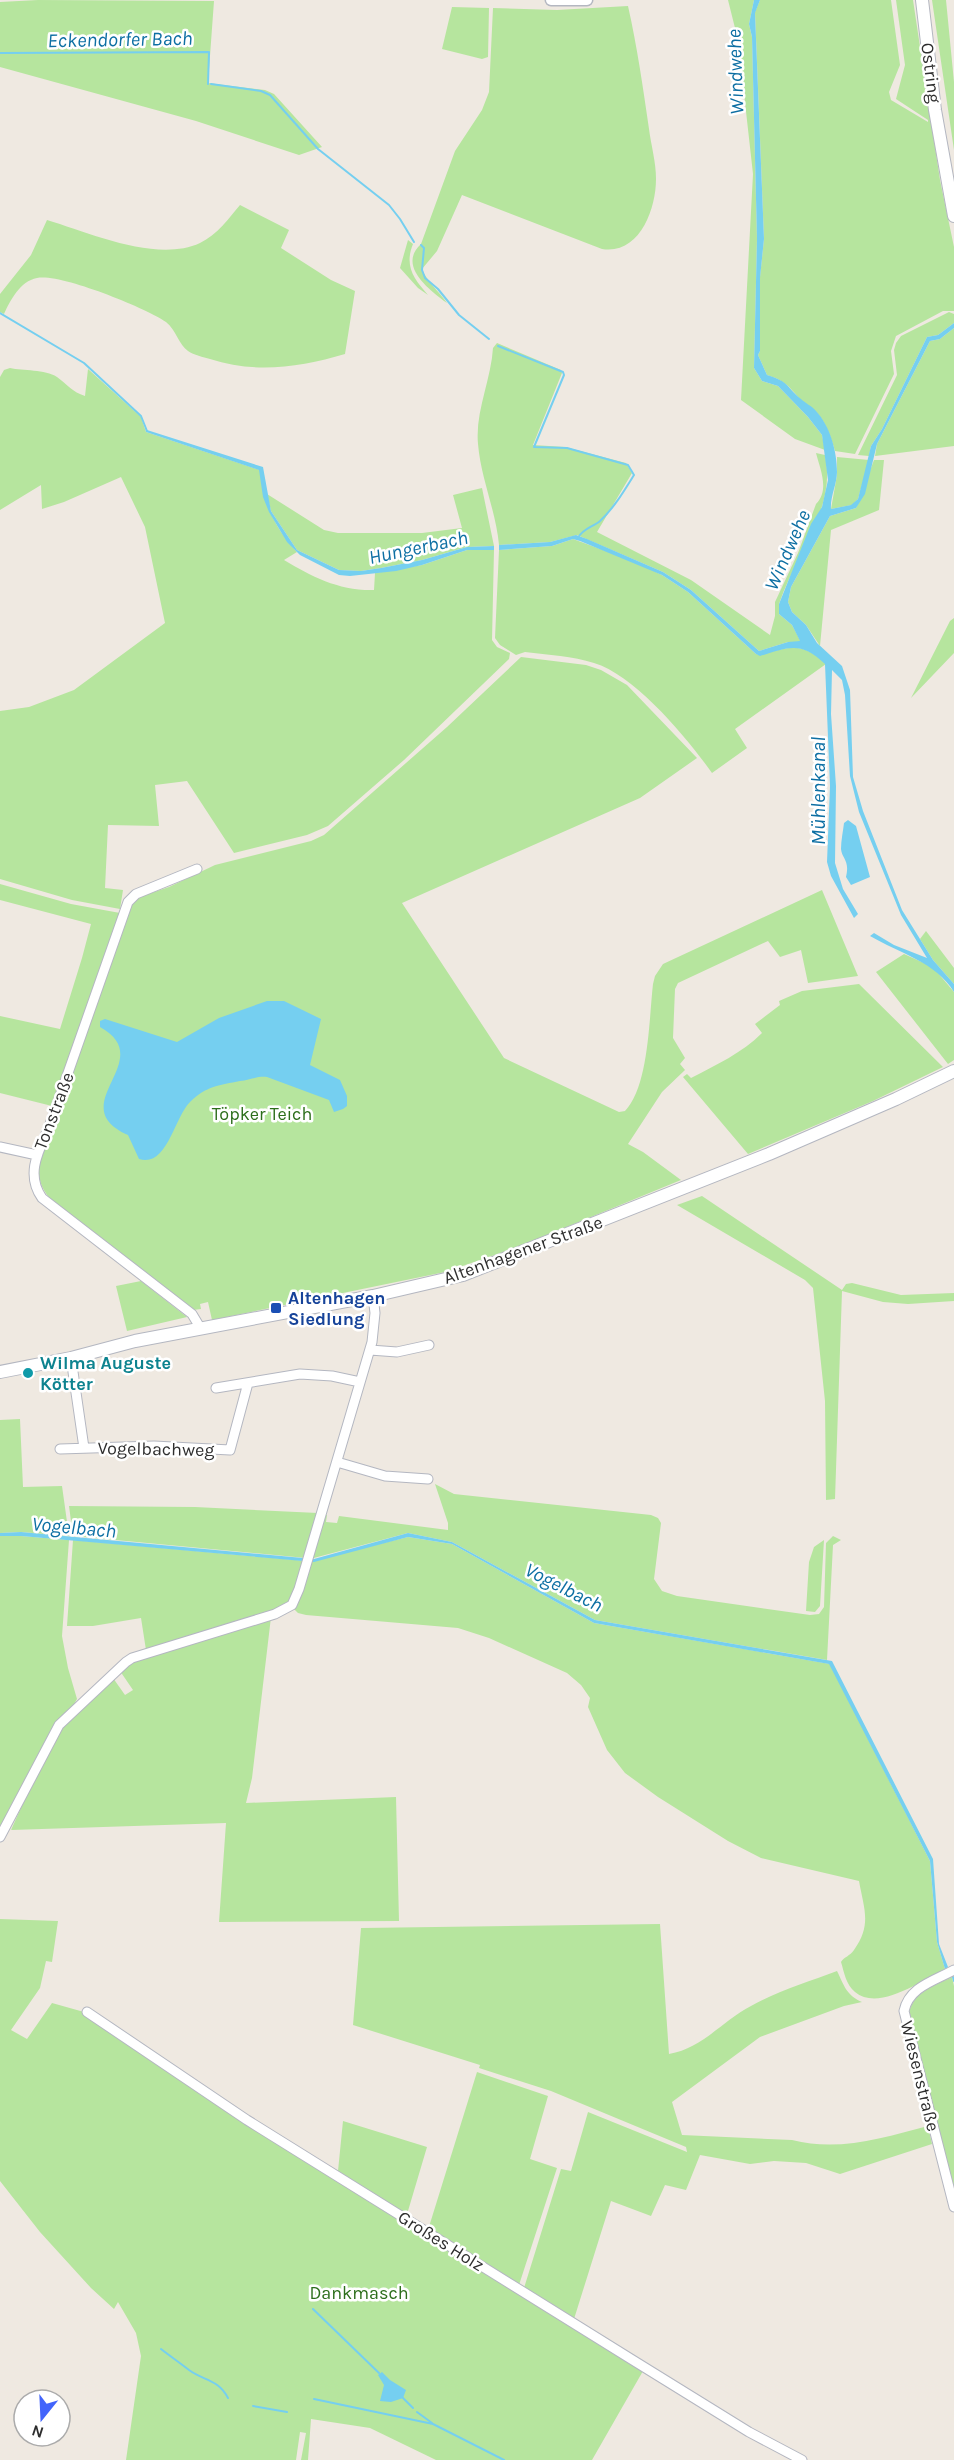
<svg xmlns="http://www.w3.org/2000/svg" width="954" height="2460" viewBox="0 0 954 2460" font-family="Karla,sans-serif">
  <style>
    .green { fill: #b6e59e }
    .water { fill: #75cff0 }
    .lines { fill: none; stroke-linecap: round; stroke-linejoin: round }
    .stream { stroke: #75cff0; stroke-width: 2 }
    .minor-casing { stroke: #b4b7c1; stroke-width: 11 }
    .tertiary-casing { stroke: #b4b7c1; stroke-width: 13 }
    .secondary-casing { stroke: #b4b7c1; stroke-width: 14 }
    .minor { stroke: #fff; stroke-width: 9 }
    .tertiary { stroke: #fff; stroke-width: 10 }
    .secondary { stroke: #fff; stroke-width: 12 }
    .transit-dot { fill: #1a4fb4; stroke: #fff; stroke-width: 2 }
    .culture-dot { fill: #0f9aa8; stroke: #fff; stroke-width: 2 }
    .labels { text-anchor: middle; stroke-width: 5; stroke-linejoin: round; paint-order: stroke }
    .street-label { font-size: 18px; fill: #2e2e2e; stroke: #fff }
    .park-label { font-size: 18px; fill: #2c6e1b; stroke: #fff }
    .transit-label { font-size: 18px; font-weight: bold; fill: #164399; stroke: #fff; text-anchor: start }
    .culture-label { font-size: 18px; font-weight: bold; fill: #0d838f; stroke: #fff; text-anchor: start }
    .water-label { font-size: 20px; font-style: italic; fill: #0d6fa3; stroke: #fff }
  </style>
  <rect width="100%" height="100%" fill="#efe9e1"/>
  <path class="green" d="M38 0 214 1 208 83 265 90 274 94 322 147 299 155 196 121 0 67V2Z
    M728 0H754L749 24 752 37 757 239 754 368 762 381 778 386 808 417 822 435 825 450 795 439 741 400 753 174 738 40Z
    M760 0H891L900 65 889 92 891 100 928 122V120L896 99 905 65 896 0H913L940 180 954 247V311H943L896 336 891 351 894 374 855 454 835 451C831 437 825 419 813 409 808 405 802 402 798 397 788 385 783 380 767 375L758 355 760 351V277L764 239 755 12Z
    M932 0H946L954 82V150Z
    M628 6C637 46 643 87 649 129 651 145 656 162 656 179 656 210 639 255 602 249L462 195 437 251 422 269C427 282 439 291 447 303L444 301C427 288 398 265 421 244L455 151 482 110 489 92 493 8 557 10Z
    M452 7 489 8 488 57 482 59 442 49Z
    M240 205 289 230 281 248 331 280 355 291 345 354C301 367 255 374 210 359 203 357 194 355 188 351 179 345 176 330 166 322 146 308 60 273 37 278 20 281 10 301 4 314L0 312V294L31 255 47 220C90 233 157 263 200 243 217 235 229 218 240 205Z
    M408 240 413 244C404 266 414 279 428 295L418 288 400 268Z
    M949 312 954 314V323L938 335 927 337 882 429 871 446 869 456 858 455 897 375 894 350 896 343 901 336Z
    M954 328V446L875 456 877 444 930 341 940 339Z
    M497 343 561 370 562 373 533 445 565 447 626 463 632 473 597 532 691 580 770 635 775 616V602L798 553 816 504C830 490 820 469 816 453L825 455C837 509 795 555 779 604V614L792 625 801 642H788L759 651 691 590 663 572 577 535 550 542 499 545C496 511 481 479 478 444 475 412 491 380 493 348Z
    M10 368C23 371 45 369 57 377 68 385 72 392 85 396L88 369 141 417 146 432 260 470C264 504 274 527 297 552L284 560C312 577 340 591 374 590L375 573 422 565 467 550H494L492 640 497 647 510 653 509 659 404 760 328 826 307 835 234 853 187 781 155 785 159 826 108 825 105 888 123 890 120 909 72 900 0 879V711L29 707 74 690 165 623 145 527 121 477 64 502 42 509 41 485 0 510V377L4 370Z
    M837 457 869 460 858 499 852 505 831 509 837 475Z
    M874 460H884L879 510 831 530 820 646 806 625 792 612 788 602 791 587 830 516 856 508Z
    M482 488 494 546 467 547 422 560 381 568 361 571 339 570 297 550 271 511 267 494 324 530 338 533H422L462 528 453 495Z
    M573 539 633 561 662 575 688 592 756 654 760 655C789 647 802 641 826 664L735 729 747 748 712 773C688 739 635 675 594 663 573 656 548 655 525 652L516 655 500 645 495 638 499 550 552 546Z
    M954 618V653L911 698 950 621Z
    M521 657 586 665 601 670 627 685 697 758 640 798 402 903 504 1058 619 1112 625 1111C649 1086 649 1018 653 984L655 976 663 964 822 890 858 976 808 983 801 950 780 957 768 941 678 983 675 989 673 1038 685 1058 680 1064 685 1070 662 1092 628 1144 643 1152 681 1180 518 1247 445 1272 212 1320 208 1302 200 1304 201 1309 193 1310 54 1203C39 1188 36 1174 41 1154L95 1010 130 905 139 897 169 887 215 865 311 841 324 835 447 727Z
    M0 884 71 904 120 913 52 1106 0 1093V1016L60 1029 82 958 91 924 0 900Z
    M926 931 954 968V984L933 960 920 939Z
    M904 954 933 967 954 992V1060L948 1064 876 972Z
    M859 984 943 1067 873 1101 748 1154 683 1077 687 1074 691 1078C716 1065 742 1053 762 1033L755 1024 780 1005 779 1001 802 991Z
    M702 1196 842 1290 846 1284 852 1283 901 1295 954 1293V1301L908 1304 883 1302 842 1291 835 1499 826 1500 825 1401 813 1288 805 1280 677 1205Z
    M141 1281 187 1317 127 1331 116 1286Z
    M20 1419 23 1487 62 1486 69 1536 21 1532 0 1533V1420Z
    M435 1484 454 1494 651 1515 658 1518 661 1523 654 1579 662 1591 677 1596 810 1615 819 1614 824 1607 826 1543 833 1536 841 1540 833 1545 827 1660 595 1620 452 1542 408 1533 310 1559 325 1514 327 1515 326 1522 337 1523 339 1516 448 1530V1523Z
    M69 1506 195 1507 318 1513 306 1558 73 1536Z
    M0 1536H21L69 1540 62 1636 68 1668 77 1699 0 1829Z
    M408 1537 452 1544 594 1623 830 1664 930 1861 937 1942 945 1969C922 1980 879 2012 855 1992 846 1985 844 1972 841 1962 844 1957 850 1956 854 1950 872 1925 864 1909 859 1881L761 1858 728 1841 658 1797 625 1773 607 1750 588 1707 590 1698 581 1685 567 1673 489 1638 458 1628 306 1615 298 1613 292 1607 309 1561Z
    M73 1540 306 1561 296 1591 287 1607 146 1650 141 1618 93 1626H67Z
    M824 1540 820 1606 815 1612 806 1611 809 1562 814 1547Z
    M271 1617 252 1778 246 1803 396 1797 399 1921 219 1922 226 1823 11 1830 34 1779 61 1726 113 1678 125 1695 133 1690 120 1671 133 1659Z
    M0 1919 58 1921 52 1962 46 1961 40 1988 11 2030 27 2039 52 2003 84 2012 241 2119 338 2171 343 2121 427 2147 405 2221 643 2371 592 2460H436L370 2428 311 2419 308 2460H301L306 2433 300 2432 296 2460H126L141 2356 136 2333 118 2302 114 2309 91 2288 40 2232 0 2181Z
    M660 1924 669 2054C703 2048 722 2021 751 2006 778 1991 808 1982 837 1971 844 1985 846 1995 862 2002L844 2006 760 2037 672 2102 682 2135 792 2140C838 2152 883 2138 928 2126L932 2144 840 2174 806 2163 774 2161 750 2164 700 2155 686 2190 665 2185 651 2216 611 2201 574 2319 524 2288 561 2169 571 2171 588 2112 687 2152 686 2147 551 2091 479 2068 480 2065 353 2025 361 1928Z
    M952 1977 954 1986V2188L909 2013C914 1991 934 1986 952 1977Z
    M477 2072 548 2096 530 2159 557 2168 519 2285 428 2230Z"/>
  <path class="water" d="M754 0H760L755 13 764 239 760 278V351L758 355 767 375C790 382 785 386 801 399 805 403 812 406 816 411 830 426 837 451 837 472 837 484 830 497 831 509L851 505 858 499 871 446 882 429 927 337 938 335 954 323V328L940 339 930 341 877 444 865 494 856 508 830 516 791 587 788 602 792 612 806 625 817 643 842 666 850 690 853 777 863 811 902 910 933 960 954 984V992C936 962 899 953 870 936L874 933 894 945 927 958 901 915 859 812 850 776 845 695 842 680 832 670 831 714 836 786 835 863 843 889 858 914 854 918 831 876 827 862 830 786 825 664C801 641 789 647 760 656L756 654 688 592 662 575 580 541 573 539 552 546 499 550V545L550 542 576 535 587 539 663 572 691 590 759 651 788 642 800 641 792 625 779 614V604L811 524 822 507 828 480 822 435 808 417 778 386 762 381 754 368 757 239 752 37 749 24Z
    M145 425 147 430 263 467 271 511 297 550 339 570 361 571 381 568 422 560 467 547 494 546V550H467L422 565 396 571 350 576 339 575 300 555 287 542 269 512 263 497 259 470 146 432Z
    M848 820 856 826 870 877 851 885 846 877C850 860 842 859 841 849 841 840 843 832 844 823Z
    M267 1001H284L321 1019 310 1065 340 1080 347 1096V1106L343 1109 334 1112 329 1100 267 1077C257 1076 250 1080 240 1081 220 1085 206 1086 190 1102 174 1118 167 1168 139 1159L128 1135C61 1105 160 1060 100 1027V1021L105 1019 177 1042 219 1018Z
    M21 1532 314 1559 408 1533 452 1542 595 1620 832 1661 933 1859 939 1944 948 1967 945 1969 937 1942 930 1861 829 1664 594 1623 452 1544 408 1537 314 1562 21 1536H0V1533Z
    M382 2372 390 2380 406 2390 403 2398 391 2402 380 2401 384 2385 378 2375Z"/>
  <g class="lines">
    <path class="stream" d="M0 53 209 52 208 84
      M211 84 261 91 270 95 318 149 389 205 400 219 414 242
      M421 245 424 248 422 270 425 278 438 289 459 315 489 339
      M0 313 84 363 141 416 147 431
      M498 346 563 372 564 375 534 447 567 448 628 465 634 475C624 491 614 508 600 521 593 527 582 529 578 538
      M953 1977 954 1981
      M313 2309 379 2373
      M161 2349C170 2356 180 2363 189 2370 204 2381 218 2379 228 2398
      M402 2397 413 2408
      M314 2399 433 2424 504 2460
      M253 2406 287 2412
      M417 2412 432 2423"/>
    <g class="minor-casing">
      <path id="minor" d="M197 869 136 894 128 902 49 1127C39 1150 25 1174 42 1198L192 1314 201 1329
        M0 1147 37 1155
        M370 1350 397 1352 429 1345
        M71 1358 84 1448
        M216 1388 300 1374 332 1376 360 1382
        M60 1449 154 1446 230 1450 248 1383
        M337 1462 385 1476 428 1479
        M0 1837 59 1725 126 1662 132 1658 275 1614 292 1605 299 1589 372 1342 375 1313 373 1296
        M954 1970C934 1981 909 1987 904 2011L954 2207
        M87 2012 247 2120 631 2359 749 2432 802 2460"/>
    </g>
    <g class="tertiary-casing">
      <path id="tertiary" d="M551 0H587"/>
    </g>
    <g class="secondary-casing">
      <path id="secondary" d="M922 0 935 110 954 216
        M0 1372 71 1358 135 1341 373 1296 463 1275 769 1154 896 1099 954 1071"/>
    </g>
    <use href="#minor" class="minor"/>
    <use href="#tertiary" class="tertiary"/>
    <use href="#secondary" class="secondary"/>
  </g>
  <rect class="transit-dot" x="270" y="1302" width="12" height="12" rx="3"/>
  <circle class="culture-dot" cx="28" cy="1373" r="6"/>
  <g class="labels">
    <g class="street-label">
      <text transform="translate(931 73) rotate(83)" y="6">Ostring</text>
      <text transform="translate(54 1111) rotate(-69)" y="6">Tonstraße</text>
      <text transform="translate(523 1250) rotate(-20)" y="6">Altenhagener Straße</text>
      <text transform="translate(156 1449) rotate(1)" y="6">Vogelbachweg</text>
      <text transform="translate(920 2076) rotate(76)" y="6">Wiesenstraße</text>
      <text transform="translate(441 2241) rotate(32)" y="6">Großes Holz</text>
    </g>
    <g class="park-label">
      <text x="262" y="1120">Töpker Teich</text>
      <text x="359" y="2299">Dankmasch</text>
    </g>
    <g class="transit-label">
      <text x="288" y="1304">Altenhagen<tspan x="288" dy="21">Siedlung</tspan></text>
    </g>
    <g class="culture-label">
      <text x="40" y="1369">Wilma Auguste<tspan x="40" dy="21">Kötter</tspan></text>
    </g>
    <g class="water-label">
      <text transform="translate(120 39) rotate(-1)" y="7">Eckendorfer Bach</text>
      <text transform="translate(735 72) rotate(-92)" y="7">Windwehe</text>
      <text transform="translate(418 547) rotate(-12)" y="7">Hungerbach</text>
      <text transform="translate(787 550) rotate(-66)" y="7">Windwehe</text>
      <text transform="translate(818 791) rotate(-90)" y="7">Mühlenkanal</text>
      <text transform="translate(74 1527) rotate(5)" y="7">Vogelbach</text>
      <text transform="translate(564 1587) rotate(27)" y="7">Vogelbach</text>
    </g>
  </g>
  <g transform="translate(42 2418) rotate(198)"><circle r="28" fill="#ffffff" stroke="#ababab" stroke-width="1.5"/>
  <path d="M0-4.5L10 22L0 15L-10 22Z" fill="#4264fb"/>
  <text y="-9" font-size="16" font-weight="bold" text-anchor="middle" fill="#2e2e2e">N</text>
  </g>
</svg>
